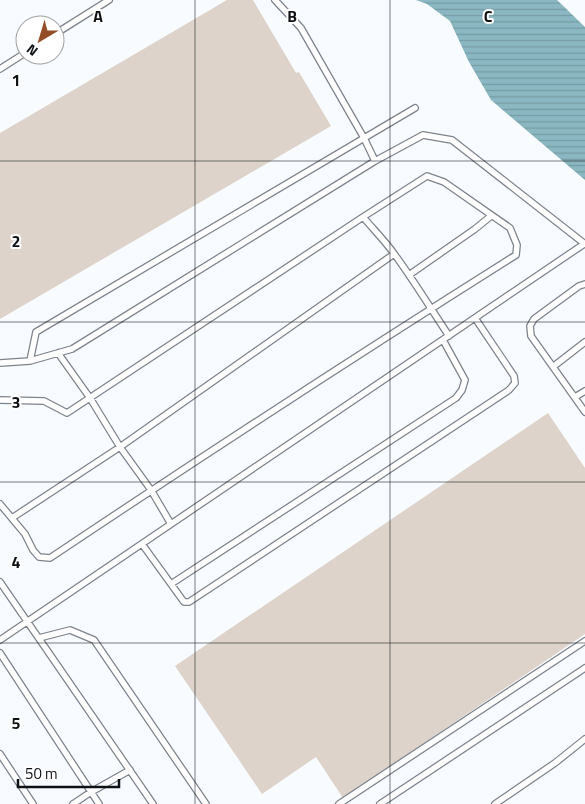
<svg xmlns="http://www.w3.org/2000/svg" width="585" height="804" viewBox="0 0 585 804" font-family="'Titillium Web',sans-serif">
  <style>
    .water { fill: url(#water-rules) }
    .building { fill: #ddd3cb }
    .lines { fill: none; stroke-linecap: round; stroke-linejoin: round }
    .service-casing { stroke: #7d838c; stroke-width: 8 }
    .service { stroke: #fff; stroke-width: 5.5 }
    .grid { fill: none; stroke: #0f1215; stroke-width: 1; stroke-opacity: 0.55 }
    .grid-label { font-size: 16px; text-anchor: middle; font-weight: bold; fill: #0f1215; stroke: #fff; stroke-width: 4; stroke-linejoin: round; paint-order: stroke }
  </style>
  <defs>
    <pattern id="water-rules" width="6" height="5" patternUnits="userSpaceOnUse" patternTransform="scale(1.25)"><rect width="6" height="5" fill="#8ab7c1"/><path d="M0 2.5h6" fill="none" stroke="#769ca5"/></pattern>
  </defs>
  <rect width="100%" height="100%" fill="#f8fbff"/>
  <path class="water" d="M416 0H557L585 27V180L491 100 469 62 450 21 427 4Z"/>
  <path class="building" d="M227 0H253L296 73 299 72 331 126 0 319V133Z
    M548 413 585 468V634L343 798 316 757 262 794 175 666Z"/>
  <g class="lines">
    <g class="service-casing">
      <path id="service" d="M55 34 109 0
        M0 69 25 53
        M375 161 423 135 452 140 585 244
        M409 275 475 229 491 216
        M585 284 579 286 534 319 530 326 531 336 585 412
        M58 353 90 398 120 447 151 490 171 524
        M30 361 36 332 415 108
        M0 363 30 361 72 349 375 161 364 138 301 28 275 0
        M554 366 585 342
        M575 397 585 391
        M0 400 44 401 67 413 363 217
        M0 504 25 534 33 550 39 557 50 558C204 455 359 354 516 255L517 245 510 228 444 182 427 176 363 217C374 230 386 242 395 255 414 281 431 309 449 336
        M12 518 120 447 394 254
        M142 544 184 602H189L509 390 515 383 514 376 475 318
        M0 582 153 804
        M171 584 456 398 462 390 465 380 443 340
        M39 638 70 630 94 640 206 804
        M0 640 584 244
        M0 653 99 804
        M0 754 33 804
        M73 804 91 792 130 770
        M339 804 585 641
        M380 804 585 668
        M495 804 555 763 585 739"/>
    </g>
    <use href="#service" class="service"/>
  </g>
  <path class="grid" d="M195 0V804M390 0V804M0 161H585M0 322H585M0 482H585M0 643H585"/>
  <g class="grid-label">
    <text x="98" y="22">A</text>
    <text x="292" y="22">B</text>
    <text x="488" y="22">C</text>
    <text x="16" y="86">1</text>
    <text x="16" y="247">2</text>
    <text x="16" y="408">3</text>
    <text x="16" y="568">4</text>
    <text x="16" y="729">5</text>
  </g>
  <g transform="translate(40 40) rotate(218)"><circle r="24" fill="#ffffff" stroke="#9fa0a1"/>
  <path d="M0-4L9 19L0 12L-9 19Z" fill="#944d29"/>
  <text y="-8" font-size="14" font-weight="bold" text-anchor="middle" fill="#0f1215">N</text>
  </g>
  <path d="M18 779v8h101v-8" fill="none" stroke="#0f1215" stroke-width="2.5"/>
  <text x="25" y="779" font-size="15" fill="#0f1215" stroke="#ffffff" stroke-width="4" paint-order="stroke">50 m</text>
</svg>
